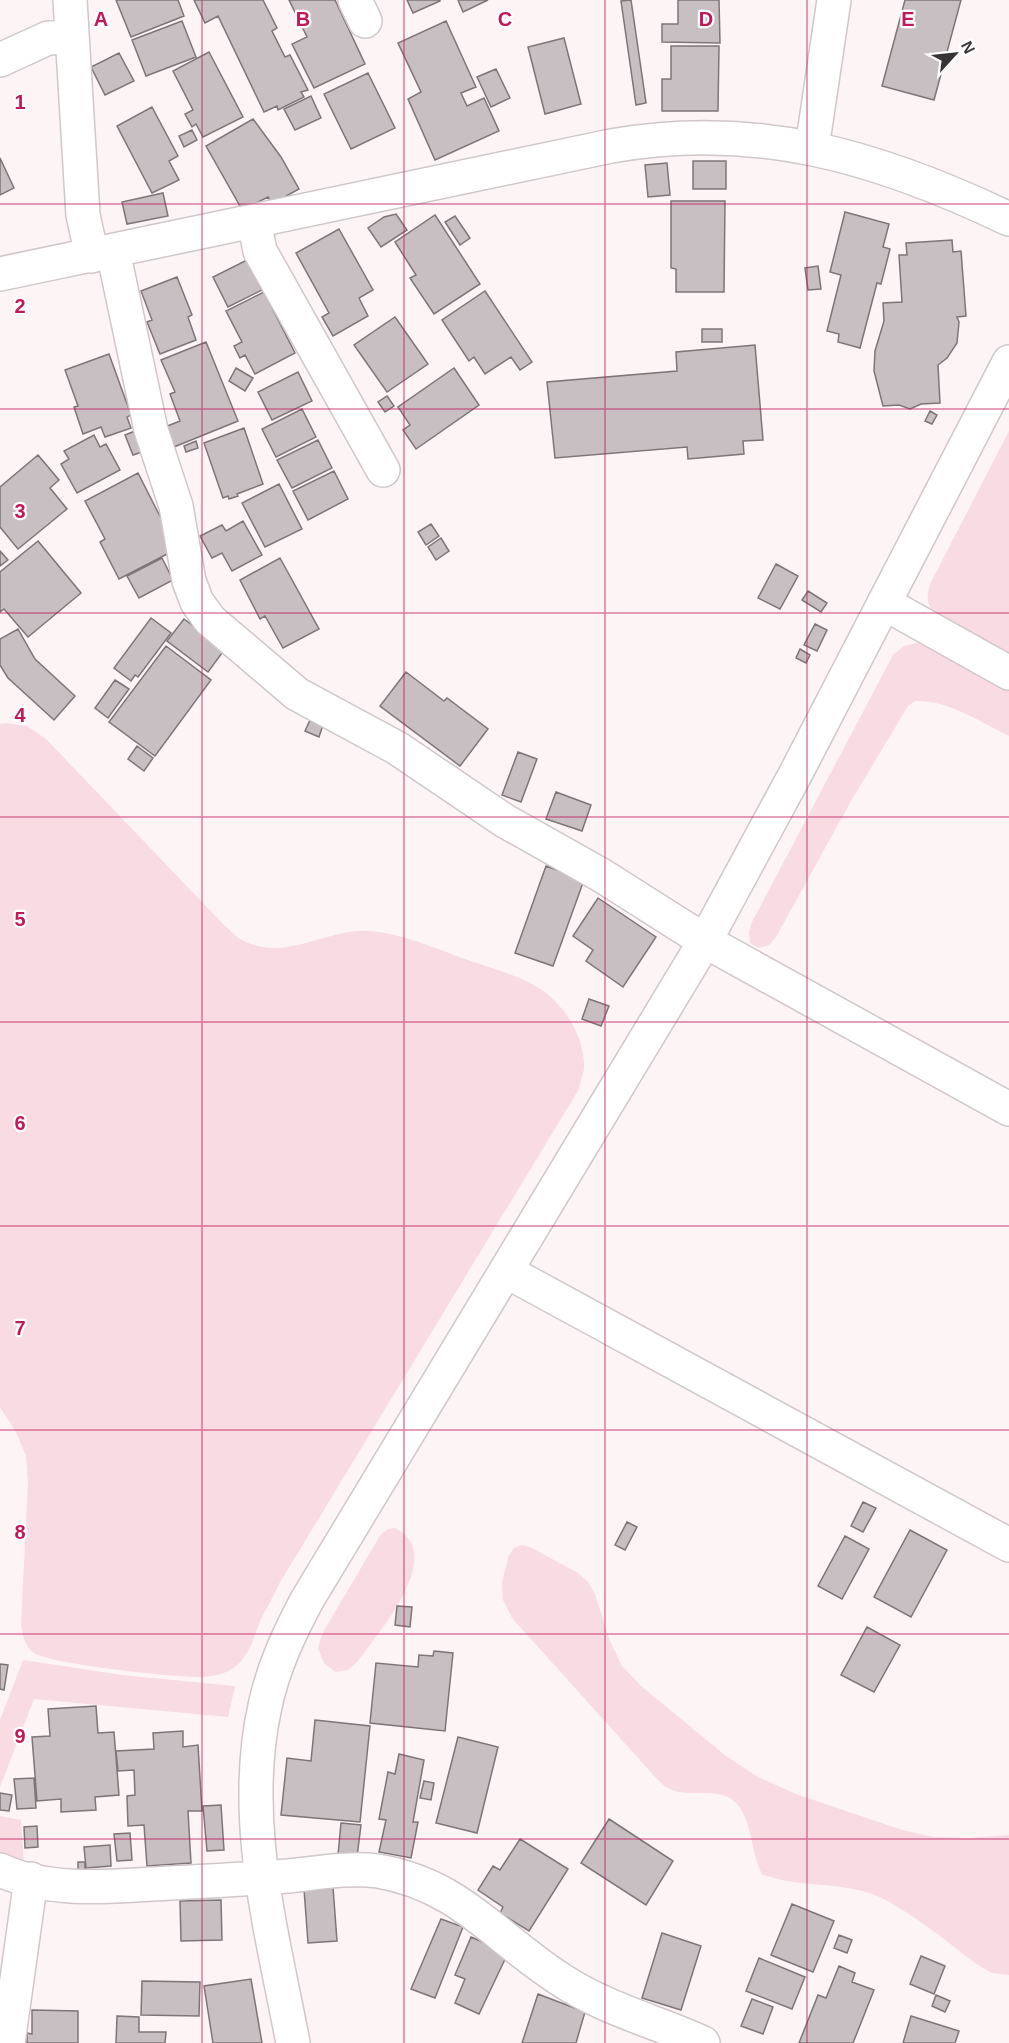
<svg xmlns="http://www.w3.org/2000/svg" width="1009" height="2043" viewBox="0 0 1009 2043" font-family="Arial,sans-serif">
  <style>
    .green { fill: #f8dbe3 }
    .building { fill: #c8bfc2; stroke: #7e7578; stroke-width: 1.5 }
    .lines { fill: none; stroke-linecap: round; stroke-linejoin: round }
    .minor-casing { stroke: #d0c7ca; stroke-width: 36 }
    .tertiary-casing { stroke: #d0c7ca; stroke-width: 36 }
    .minor { stroke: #fff; stroke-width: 33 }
    .tertiary { stroke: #fff; stroke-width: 33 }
    .grid { fill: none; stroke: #c2185b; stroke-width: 1.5; stroke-opacity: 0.55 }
    .grid-label { font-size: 20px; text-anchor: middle; font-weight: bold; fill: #c2185b; stroke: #fff; stroke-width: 4.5; stroke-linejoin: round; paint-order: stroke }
  </style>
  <rect width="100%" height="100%" fill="#fdf4f6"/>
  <path class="green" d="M1009 431V658C991 648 937 623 930 607 926 599 928 592 930 584Z
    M917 643 931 644 1009 688V736C981 722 946 699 915 701L908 706 851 801 776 937 769 945 759 948 750 943 749 932 752 922 893 655 904 646Z
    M6 723 27 726 46 739 224 925C231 931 238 939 246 942 287 961 328 928 370 931 403 934 432 947 462 958 484 966 509 972 530 983 560 998 582 1030 584 1063 585 1071 580 1081 579 1089L279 1584C273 1597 266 1609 260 1621 254 1637 250 1654 236 1666 227 1674 214 1676 202 1677 179 1678 50 1664 34 1653 24 1646 23 1635 21 1625L28 1482 26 1456 16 1432 0 1407V724Z
    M395 1528C448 1554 378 1633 358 1661L348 1670 335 1672 324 1663 318 1648 322 1634 381 1534 388 1529Z
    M522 1545 530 1547 578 1573 588 1582 595 1594 610 1641 622 1666 641 1686 726 1756 758 1777 796 1794 902 1830 934 1837 969 1838 1009 1835V1975L992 1973 978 1965C948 1943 900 1902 866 1892 832 1882 794 1887 762 1874 751 1853 752 1822 738 1805 721 1784 688 1800 668 1788 664 1786 660 1782 657 1779L512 1618 503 1600 502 1582 509 1555 514 1548Z
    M23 1660 122 1675 235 1686 228 1717 34 1699 0 1787V1720Z
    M0 1816 21 1820 24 1864 0 1856Z"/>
  <path class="building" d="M116 0H178L184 16 131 37Z
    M194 0H263L277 28 272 31 285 57 290 55 308 90 301 92 304 97 278 110 277 106 264 112 218 16 205 23Z
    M289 0H335L365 64 314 88 292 44 307 37Z
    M407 0H440V1L413 13Z
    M458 0H488L463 12Z
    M631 0 646 103 636 105 621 1Z
    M678 0H719L720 43 662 42V24H678Z
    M905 0H961L934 100 882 86Z
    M182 21 196 57 146 76 132 40Z
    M446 21 476 87 461 93 467 106 484 98 499 131 435 160 408 99 421 92 398 43Z
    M564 38 581 104 545 114 528 47Z
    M671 46H719L718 111H662V79H671Z
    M209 52 243 117 203 137 196 124 192 127 185 114 193 110 173 71Z
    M119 53 134 81 105 95 91 67Z
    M496 69 510 98 491 107 477 77Z
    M368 73 395 128 351 149 324 94Z
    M311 96 321 118 295 130 284 109Z
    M152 107 178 156 169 161 179 180 152 193 117 126Z
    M253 119 281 157 299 189 272 204 268 197 250 206H240L206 146Z
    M192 130 197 140 184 147 179 136Z
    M0 158 14 188 0 195Z
    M693 161H726V189H693Z
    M667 163 670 195 648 197 645 165Z
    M163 193 168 216 127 224 122 202Z
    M671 201H725L724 292H676V269L671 268Z
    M845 212 889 224 883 247 890 249 881 284 877 283 860 348 838 342 839 334 827 331 841 275 830 272Z
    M396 214 407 230 381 247 368 228 384 217Z
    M435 215 480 284 434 314 410 278 416 275 395 242Z
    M455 216 470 238 460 245 445 222Z
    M339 229 373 290 359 298 368 316 333 336 322 317 329 313 296 253Z
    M952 240 953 252 961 251 966 316 957 317 959 322 957 343 947 358 938 365 940 403 921 404 910 409 899 405 883 406 874 371 875 351 884 321 883 303 902 302 899 255H907L906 243Z
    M247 260 262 290 228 307 213 277Z
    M818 266 821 289 808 290 805 268Z
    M177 277 192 315 188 317 196 340 160 354 147 322 152 320 141 291Z
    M485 291 532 362 520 370 511 357 485 374 474 357 469 361 442 320Z
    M264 292 295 353 255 374 245 355 240 358 234 346 242 342 226 311Z
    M395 317 428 364 387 392 354 345Z
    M702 329H722V342H702Z
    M206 342 238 421 174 447 165 427 180 421 170 394 175 392 161 360Z
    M755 345 763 440 743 441 744 454 688 459 687 447 555 458 547 382 677 371 676 352Z
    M109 354 131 415 127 417 131 428 105 437 101 427 83 434 74 407 78 406 65 370Z
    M236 368 253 378 245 391 229 381Z
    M454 368 479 405 416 449 403 430 410 425 398 407Z
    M298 372 312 401 272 420 258 392Z
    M387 396 394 406 385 412 378 402Z
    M302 409 316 437 276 457 262 429Z
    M930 411 937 415 932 424 925 421Z
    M244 428 263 484 237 494 238 496 229 499 228 496 223 498 204 443Z
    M135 431 142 452 133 455 125 435Z
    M94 435 100 447 106 444 120 470 77 493 61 464 69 459 64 451Z
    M318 440 332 468 292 488 277 460Z
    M196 441 198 448 186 452 184 446Z
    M38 455 59 480 50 488 67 509 18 549 0 527V487Z
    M334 471 348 499 308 520 293 491Z
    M138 473 170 536 173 551 119 579 100 542 105 539 85 501Z
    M279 484 302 529 265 547 242 503Z
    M243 521 262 555 232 571 222 553 212 558 200 536 222 525 226 531Z
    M431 524 439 536 426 545 418 532Z
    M441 538 449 551 436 560 428 547Z
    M38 541 81 593 28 637 4 609 0 612V572Z
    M0 551 8 560 0 566Z
    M162 558 173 580 139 598 127 576Z
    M280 558 319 629 283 648 265 616 260 619 240 580Z
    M776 564 798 576 780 609 758 598Z
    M808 591 827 603 821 612 802 600Z
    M151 618 171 633 138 677 135 675 131 681 114 668Z
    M184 619 225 649 208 672 167 641Z
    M815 624 827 630 817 651 804 645Z
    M18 629 35 659 75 696 54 720 8 678 0 665V639Z
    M166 646 211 680 155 756 109 722Z
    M800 649 810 655 806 663 796 658Z
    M406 672 444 701 447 698 488 729 460 766 380 706Z
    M115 680 129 689 108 718 95 708Z
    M310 720 323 725 319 737 305 731Z
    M137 746 153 758 144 771 128 759Z
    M518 752 537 759 521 802 502 795Z
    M556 792 591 805 582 831 546 819Z
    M546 866 584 880 553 966 515 953Z
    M598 898 656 937 623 987 586 961 593 950 573 936Z
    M589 999 609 1006 601 1026 582 1019Z
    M863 1502 876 1508 863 1532 851 1526Z
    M627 1522 637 1527 625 1550 615 1545Z
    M910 1530 947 1550 911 1617 874 1597Z
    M845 1536 869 1549 842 1599 818 1586Z
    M397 1606 412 1607 410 1627 395 1625Z
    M867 1627 900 1645 874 1692 841 1675Z
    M434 1651 453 1653 445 1731 370 1723 376 1663 418 1667 419 1655 433 1656Z
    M0 1664 8 1665 4 1690 0 1689Z
    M96 1706 98 1733 114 1732 119 1795 95 1797 96 1810 61 1812V1799L37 1801 32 1737 50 1736 48 1709Z
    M315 1720 370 1726 360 1822 281 1815 287 1758 311 1761Z
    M183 1731V1747L198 1745 202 1811H188L191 1863 147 1866 144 1825 128 1826 127 1796 135 1795 134 1770 118 1771 116 1751 154 1749 153 1733Z
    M458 1737 498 1747 477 1833 436 1823Z
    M399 1754 424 1760 413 1822H418L411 1858 379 1852 386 1820 379 1819 388 1772 395 1774Z
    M34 1778 36 1808 17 1809 14 1779Z
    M424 1781 434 1783 431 1800 420 1798Z
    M0 1793 12 1795 9 1811 0 1810Z
    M221 1805 224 1850 207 1851 203 1806Z
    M609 1819 673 1861 646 1905 581 1863Z
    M341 1823 361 1825 357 1857 338 1855Z
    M37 1826 38 1847 25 1848 24 1827Z
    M130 1833 132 1860 117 1861 114 1834Z
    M520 1839 568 1869 529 1931 500 1913 503 1907 478 1890 493 1866 500 1870Z
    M110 1845 111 1866 86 1868 84 1847Z
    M78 1862H85V1873L78 1874Z
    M333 1887 337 1941 308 1943 304 1889Z
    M221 1900 222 1940 181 1941 180 1901Z
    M792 1904 834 1921 813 1972 771 1955Z
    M441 1919 463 1927 435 1998 411 1989Z
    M662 1933 701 1946 681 2010 642 1998Z
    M839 1935 852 1940 847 1953 834 1948Z
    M471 1937 508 1953 479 2014 455 2003 465 1979 455 1975Z
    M921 1956 945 1966 934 1994 910 1984Z
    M759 1958 805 1977 792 2009 746 1991Z
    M839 1966 855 1973 852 1982 874 1990 853 2043H799L818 1995 826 1998Z
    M251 1979 262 2043H213L204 1986Z
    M142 1981 200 1982 199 2016 141 2015Z
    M538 1994 585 2012 576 2043H522Z
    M936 1995 950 2001 945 2012 932 2006Z
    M752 1999 773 2007 763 2034 741 2026Z
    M32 2010 78 2011V2043H27V2033L32 2034Z
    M117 2016 139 2017V2032H166L165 2043H116Z
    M911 2016 959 2031 955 2043H903Z"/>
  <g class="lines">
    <g class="minor-casing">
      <path id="minor" d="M70 0 83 215 92 256
        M355 0 365 21
        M0 60 48 38 72 37
        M812 148 834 0
        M254 221 260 251 383 470
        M113 251 151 430 176 506 189 581 197 602 210 620 297 694 397 748 505 821 601 875 705 941 1009 1109
        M884 603 1009 673
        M506 1271 1009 1545
        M0 1870C52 1894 115 1886 170 1883 209 1881 249 1879 288 1876 317 1873 349 1867 378 1871 461 1885 496 1939 563 1981 606 2009 657 2022 703 2043
        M8 2043 31 1879"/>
    </g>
    <g class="tertiary-casing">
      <path id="tertiary" d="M0 274 611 146C756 120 879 157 1009 219
        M293 2043C272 1932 240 1819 265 1706 273 1668 289 1634 307 1600L705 941 796 773 1009 362"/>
    </g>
    <use href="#minor" class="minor"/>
    <use href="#tertiary" class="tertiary"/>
  </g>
  <path class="grid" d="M202 0V2043M404 0V2043M605 0V2043M807 0V2043M0 204H1009M0 409H1009M0 613H1009M0 817H1009M0 1022H1009M0 1226H1009M0 1430H1009M0 1634H1009M0 1839H1009"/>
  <g class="grid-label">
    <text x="101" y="26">A</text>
    <text x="303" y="26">B</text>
    <text x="505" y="26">C</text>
    <text x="706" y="26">D</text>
    <text x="908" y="26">E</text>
    <text x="20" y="109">1</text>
    <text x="20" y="313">2</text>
    <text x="20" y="518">3</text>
    <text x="20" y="722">4</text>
    <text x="20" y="926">5</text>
    <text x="20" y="1130">6</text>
    <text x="20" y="1335">7</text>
    <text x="20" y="1539">8</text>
    <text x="20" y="1743">9</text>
  </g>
  <g transform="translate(955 54) rotate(63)" stroke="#ffffff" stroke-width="4.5" paint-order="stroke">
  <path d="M0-4.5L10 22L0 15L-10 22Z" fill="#383435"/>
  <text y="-9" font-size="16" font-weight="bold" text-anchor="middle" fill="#383435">N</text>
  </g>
</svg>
